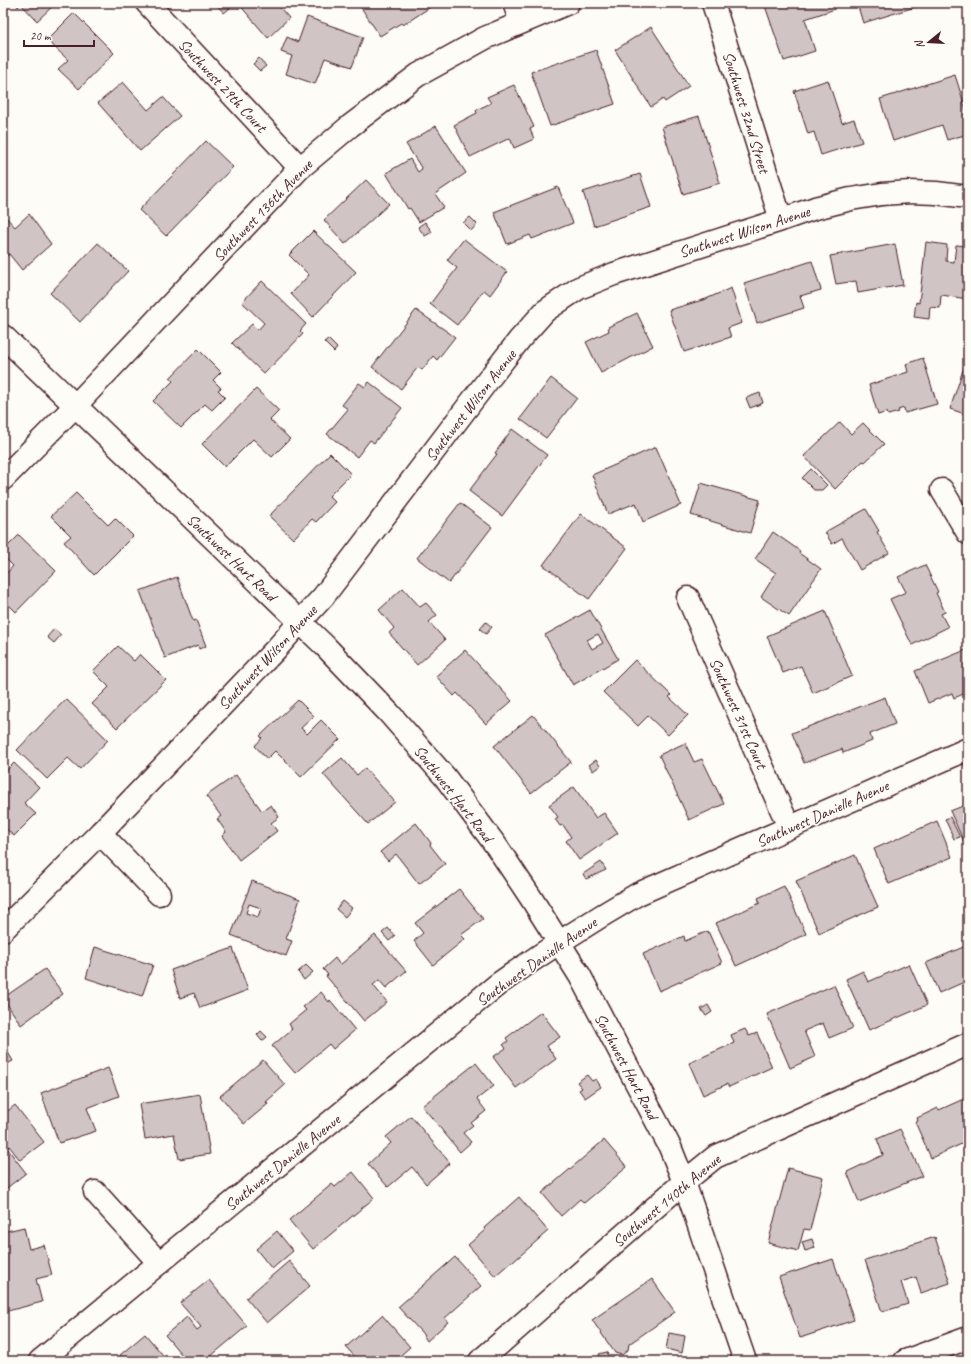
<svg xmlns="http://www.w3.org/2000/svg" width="971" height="1364" viewBox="0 0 971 1364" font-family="Caveat,sans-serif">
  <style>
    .building { fill: #d0c5c4; stroke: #4a1f2b; fill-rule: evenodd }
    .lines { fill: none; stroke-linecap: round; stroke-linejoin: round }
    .minor-casing { stroke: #4a1f2b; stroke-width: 25 }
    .tertiary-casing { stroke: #4a1f2b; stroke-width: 25 }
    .minor { stroke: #fdfcf7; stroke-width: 22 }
    .tertiary { stroke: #fdfcf7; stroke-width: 22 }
    .labels { text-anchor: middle; stroke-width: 3.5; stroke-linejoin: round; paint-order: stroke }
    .street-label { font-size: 16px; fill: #4a1f2b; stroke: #fdfcf7 }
  </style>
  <rect width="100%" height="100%" fill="#fdfcf7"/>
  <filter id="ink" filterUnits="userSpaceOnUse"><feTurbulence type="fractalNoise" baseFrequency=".025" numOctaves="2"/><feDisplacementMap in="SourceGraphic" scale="8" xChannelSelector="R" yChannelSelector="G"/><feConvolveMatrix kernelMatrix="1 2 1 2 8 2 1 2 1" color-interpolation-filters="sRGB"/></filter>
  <g filter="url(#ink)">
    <path class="building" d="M15 3H56L37 21 21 4 18 7Z
      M215 3H236L224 13Z
      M238 3H276L289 18 268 38Z
      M365 3H432L431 4 432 6 403 25 401 23 380 36 360 6Z
      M764 3H833L835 9 805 19 815 51 784 61Z
      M857 3H928L863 23Z
      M74 13 114 53 79 89 58 69 68 60 47 40Z
      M307 17 363 37 352 67 325 58 315 84 286 74 292 56 281 52 287 37 298 42Z
      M651 27 689 86 665 102 663 99 651 107 615 50Z
      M596 50 615 104 550 126 531 72Z
      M259 58 266 66 260 71 253 64Z
      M955 75 968 116V134L947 140 942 125 893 141 880 99Z
      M828 80 842 123 854 119 862 142 821 155 814 132 808 134 794 91Z
      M123 82 148 110 163 97 180 116 140 151 98 103Z
      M514 85 534 127 530 129 534 139 514 148 510 138 470 157 454 125 477 113 476 110 491 103 487 97Z
      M699 116 720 183 683 194 662 127Z
      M436 126 466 173 435 194 444 207 419 222 410 208 408 209 386 173 410 159 418 172 422 169 406 144Z
      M206 141 233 167 166 236 139 210Z
      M640 174 651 207 594 226 583 192Z
      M366 180 389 204 345 244 324 220Z
      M558 187 573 223 532 239 530 235 507 244 494 212Z
      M3 214 15 227 29 214 51 244 22 270 9 254 3 259Z
      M470 217 477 224 471 231 463 223Z
      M425 222 432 232 425 236 418 227Z
      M313 231 356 272 313 317 291 294 309 275 289 255Z
      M464 239 507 272 490 295 484 290 457 325 430 304 457 268 447 260Z
      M926 242 947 245 946 261 954 262 956 245 968 246V299L941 295 940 308 930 307 929 319 914 317 916 302 919 303Z
      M98 243 128 271 80 322 50 293Z
      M895 244 903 285 858 293 856 281 836 284 830 256Z
      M812 261 821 290 800 296 804 308 757 323 744 283Z
      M262 281 306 324 300 331 303 334 264 374 232 343 252 324 258 330 264 323 242 302Z
      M731 288 742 323 728 328 731 337 684 352 669 310 706 299Z
      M416 310 455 337 437 360 433 356 422 370 418 367 401 389 372 367Z
      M637 313 653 346 601 373 586 342 609 331 608 327Z
      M328 339 337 348 334 352 324 342Z
      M198 349 221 372 213 380 221 388 218 390 225 397 212 410 205 404 181 428 153 401 173 381 170 378Z
      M923 358 937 404 905 413 904 408 898 410 899 412 888 415 887 412 878 415 869 385 908 372 906 364Z
      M967 358 968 359V415L950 409Z
      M551 378 577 398 546 438 520 419Z
      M369 382 402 408 374 443 370 440 357 457 327 434 348 409 342 405 359 383 365 387Z
      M256 389 279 411 270 420 290 439 272 457 253 439 225 467 202 444Z
      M760 393 763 403 750 408 746 398Z
      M840 422 851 434 863 423 884 444 865 462 863 461 835 489 804 456Z
      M512 429 547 455 502 516 469 491 497 454 495 453Z
      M656 447 681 505 643 522 636 503 608 514 592 475Z
      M330 453 351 474 329 496 335 502 316 522 312 519 293 539 269 516Z
      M811 469 827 485 822 490H814L802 478Z
      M701 483 760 500 750 533 691 515Z
      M76 493 108 525 115 518 133 536 94 575 64 542 71 536 51 516Z
      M460 503 492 527 449 583 417 558Z
      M866 509 879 531 877 532 889 553 860 570 842 538 832 544 825 532Z
      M581 514 627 548 589 599 543 565Z
      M773 532 800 551 799 553 821 569 789 616 761 597 776 573 755 559Z
      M19 535 56 571 16 612 3 599V569L7 573 13 566 5 558 3 560V551Z
      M925 565 938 592 936 593 945 612 941 614 948 627 912 645 890 599 906 592 898 577Z
      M177 577 193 621 196 620 206 646 199 649 198 645 165 658 140 591Z
      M403 588 420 607 426 603 437 615 429 622 445 640 417 665 389 633 394 628 379 610Z
      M590 610 618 659 573 685 545 635ZM598 634 603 643 592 649 587 640Z
      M825 611 852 676 813 693 801 666 783 673 767 636Z
      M486 622 492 627 486 634 480 629Z
      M54 629 61 635 54 643 47 637Z
      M118 646 134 661 140 654 166 680 117 728 92 704 109 687 93 671Z
      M968 649V692L954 698 952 693 928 703 915 671Z
      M465 650 512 701 486 724 457 693 454 696 436 676Z
      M635 660 671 695 669 697 688 715 668 735 648 716 638 726 603 692Z
      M885 697 895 724 870 734 872 741 843 753 842 749 804 763 792 733Z
      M66 699 108 740 80 769 68 758 47 779 17 750Z
      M298 700 314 716 301 728 307 734 321 720 340 739 301 777 275 751 267 759 255 746 262 738 260 736Z
      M533 715 571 762 531 793 494 746Z
      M685 743 694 762 702 759 724 804 689 820 659 755Z
      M342 758 357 775 365 768 395 802 368 824 323 774Z
      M596 760 600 766 593 771 589 765Z
      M14 763 39 787 24 803 36 814 14 836 3 826V774Z
      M236 775 262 811 271 805 279 817 271 823 277 831 239 860 222 836 226 832 217 819 221 816 206 796Z
      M574 787 596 818 604 813 618 833 579 860 566 841 571 837 563 825 560 826 555 819 558 817 549 805Z
      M968 804V840L964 842 950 811Z
      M950 817 960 837 954 839 945 819Z
      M937 821 952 857 889 884 874 849Z
      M416 823 431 843 430 845 445 864 419 884 396 854 388 861 380 852Z
      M855 855 878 907 819 933 796 881Z
      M601 862 606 870 586 879 583 874Z
      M252 881 300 899 286 939 292 941 286 956 231 935ZM249 904 261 908 258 917 246 913Z
      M784 886 806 934 736 966 716 923 760 903 758 898Z
      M459 889 483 919 461 935 465 939 433 965 414 941 423 933 415 923Z
      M343 901 352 908 345 917 336 909Z
      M388 928 395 936 389 941 382 933Z
      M708 931 722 963 659 991 643 954 684 936 685 941Z
      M375 935 406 971 386 988 379 980 373 985 387 1002 364 1021 326 976 328 975 323 969 335 958 340 965Z
      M968 945V986L964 988 962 983 939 993 926 963Z
      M95 947 153 965 142 996 86 978Z
      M233 948 248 990 200 1008 194 993 180 998 171 970Z
      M909 964 927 1005 869 1030 846 979 863 971 868 982Z
      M306 965 313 972 304 980 298 972Z
      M45 969 63 994 21 1025 3 998Z
      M834 985 853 1028 829 1038 823 1023 804 1031 815 1057 790 1068 767 1014Z
      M321 992 329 1002 330 1000 355 1030 333 1049 329 1044 295 1073 272 1046 292 1029 289 1024 306 1010 303 1007Z
      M708 1005 712 1012 706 1016 701 1009Z
      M541 1012 560 1037 547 1046 556 1059 516 1088 493 1057 506 1048 503 1045 508 1041 506 1038Z
      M745 1029 749 1036 757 1033 772 1067 729 1087 727 1084 703 1095 689 1063 734 1043 731 1035Z
      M261 1031 267 1037 262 1041 257 1035Z
      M3 1044 13 1061 3 1066Z
      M263 1060 285 1085 266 1102 268 1104 244 1124 220 1096Z
      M476 1063 494 1086 477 1099 486 1111 471 1123 473 1125 463 1133 471 1142 460 1152 422 1106Z
      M108 1068 119 1096 87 1108 96 1131 59 1143 41 1093Z
      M587 1075 592 1081 596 1079 601 1087 585 1098 579 1090 582 1088 577 1082Z
      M200 1094 210 1154 179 1159 174 1134 145 1139 139 1104Z
      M968 1097V1141L931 1158 915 1122 918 1121 917 1118 938 1108 939 1110Z
      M15 1105 44 1142 20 1160 9 1146 7 1148 26 1173 3 1191V1115Z
      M411 1116 450 1163 426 1184 412 1167 388 1187 368 1164 391 1143 386 1137Z
      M900 1129 923 1176 859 1202 847 1172 883 1155 877 1139Z
      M604 1140 627 1167 584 1203 580 1199 561 1216 542 1193Z
      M788 1168 823 1177 810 1230 804 1229 798 1251 768 1243Z
      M353 1172 374 1198 313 1249 289 1220 332 1184 335 1187Z
      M519 1197 548 1231 513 1262 512 1261 495 1276 468 1245 485 1230 484 1228Z
      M24 1227 29 1249 44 1245 52 1275 36 1279 42 1302 4 1312 3 1307V1232Z
      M277 1231 293 1251 272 1269 256 1249Z
      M935 1237 950 1283 921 1293 916 1277 901 1282 908 1304 882 1312 865 1260Z
      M812 1239 815 1248 805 1251 802 1242Z
      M455 1257 481 1286 445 1318 448 1322 427 1341 422 1333 398 1307Z
      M833 1259 854 1320 800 1338 779 1277Z
      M289 1261 310 1286 267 1323 246 1298Z
      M652 1279 675 1312 629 1344 628 1350 622 1355 615 1353 592 1320Z
      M209 1280 247 1326 211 1356 216 1361H187L165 1335 187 1317 197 1330 201 1327 180 1303Z
      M382 1315 410 1347 394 1361H349L355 1357 346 1347Z
      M669 1333 685 1336 682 1353 666 1349Z
      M145 1334 168 1361H124L120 1355Z
      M607 1352 610 1361H601L599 1354Z
      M558 1354 563 1361H549Z"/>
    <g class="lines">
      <g class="minor-casing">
        <path id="minor" d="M147 3 300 168
          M514 3 521 22
          M713 3 781 220
          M3 479 75 406 300 168 350 126 418 75 485 38 568 3
          M942 490 968 533
          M688 598 789 827
          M300 622 323 597 488 380 520 339 545 311 579 288 614 274 781 220 815 208 851 199 882 194 910 192 936 193 968 197
          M100 833 159 894
          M95 1192 159 1263
          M40 1361 497 985C543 952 590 922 638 894L968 749
          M480 1361 684 1182 715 1157 968 1044
          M905 1361 968 1338"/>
      </g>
      <g class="tertiary-casing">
        <path id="tertiary" d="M3 336 325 646 389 713 445 777 497 847 531 898 580 976 670 1147 684 1182 745 1361
          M3 930 100 833 276 649 300 622"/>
      </g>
      <use href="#minor" class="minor"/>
      <use href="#tertiary" class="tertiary"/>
    </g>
  </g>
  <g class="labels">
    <g class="street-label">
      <text transform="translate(223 85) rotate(47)" y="6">Southwest 29th Court</text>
      <text transform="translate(747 112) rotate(73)" y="6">Southwest 32nd Street</text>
      <text transform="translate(262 210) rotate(-46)" y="6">Southwest 136th Avenue</text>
      <text transform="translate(744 231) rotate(-18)" y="6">Southwest Wilson Avenue</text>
      <text transform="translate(470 405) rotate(-52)" y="6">Southwest Wilson Avenue</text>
      <text transform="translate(232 557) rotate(44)" y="6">Southwest Hart Road</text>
      <text transform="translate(267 657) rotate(-47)" y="6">Southwest Wilson Avenue</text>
      <text transform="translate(739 713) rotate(66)" y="6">Southwest 31st Court</text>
      <text transform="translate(454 793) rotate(52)" y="6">Southwest Hart Road</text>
      <text transform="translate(822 813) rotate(-24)" y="6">Southwest Danielle Avenue</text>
      <text transform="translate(536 961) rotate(-35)" y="6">Southwest Danielle Avenue</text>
      <text transform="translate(627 1066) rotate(62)" y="6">Southwest Hart Road</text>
      <text transform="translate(282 1162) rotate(-39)" y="6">Southwest Danielle Avenue</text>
      <text transform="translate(666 1200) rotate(-40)" y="6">Southwest 140th Avenue</text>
    </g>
  </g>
  <rect width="971" height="1364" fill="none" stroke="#fdfcf7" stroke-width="16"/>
  <rect x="8" y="8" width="955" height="1348" fill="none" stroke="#4a1f2b" stroke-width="1.5" filter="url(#ink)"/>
  <g transform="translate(929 42) rotate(252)" stroke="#fdfcf7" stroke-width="3" paint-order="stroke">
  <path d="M0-3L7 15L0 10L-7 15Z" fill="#4a1f2b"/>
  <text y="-6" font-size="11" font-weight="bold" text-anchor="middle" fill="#4a1f2b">N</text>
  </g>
  <path d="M24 40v6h70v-6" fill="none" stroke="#4a1f2b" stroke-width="2"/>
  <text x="30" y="40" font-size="12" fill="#4a1f2b" stroke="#fdfcf7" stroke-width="3" paint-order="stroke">20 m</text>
</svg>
